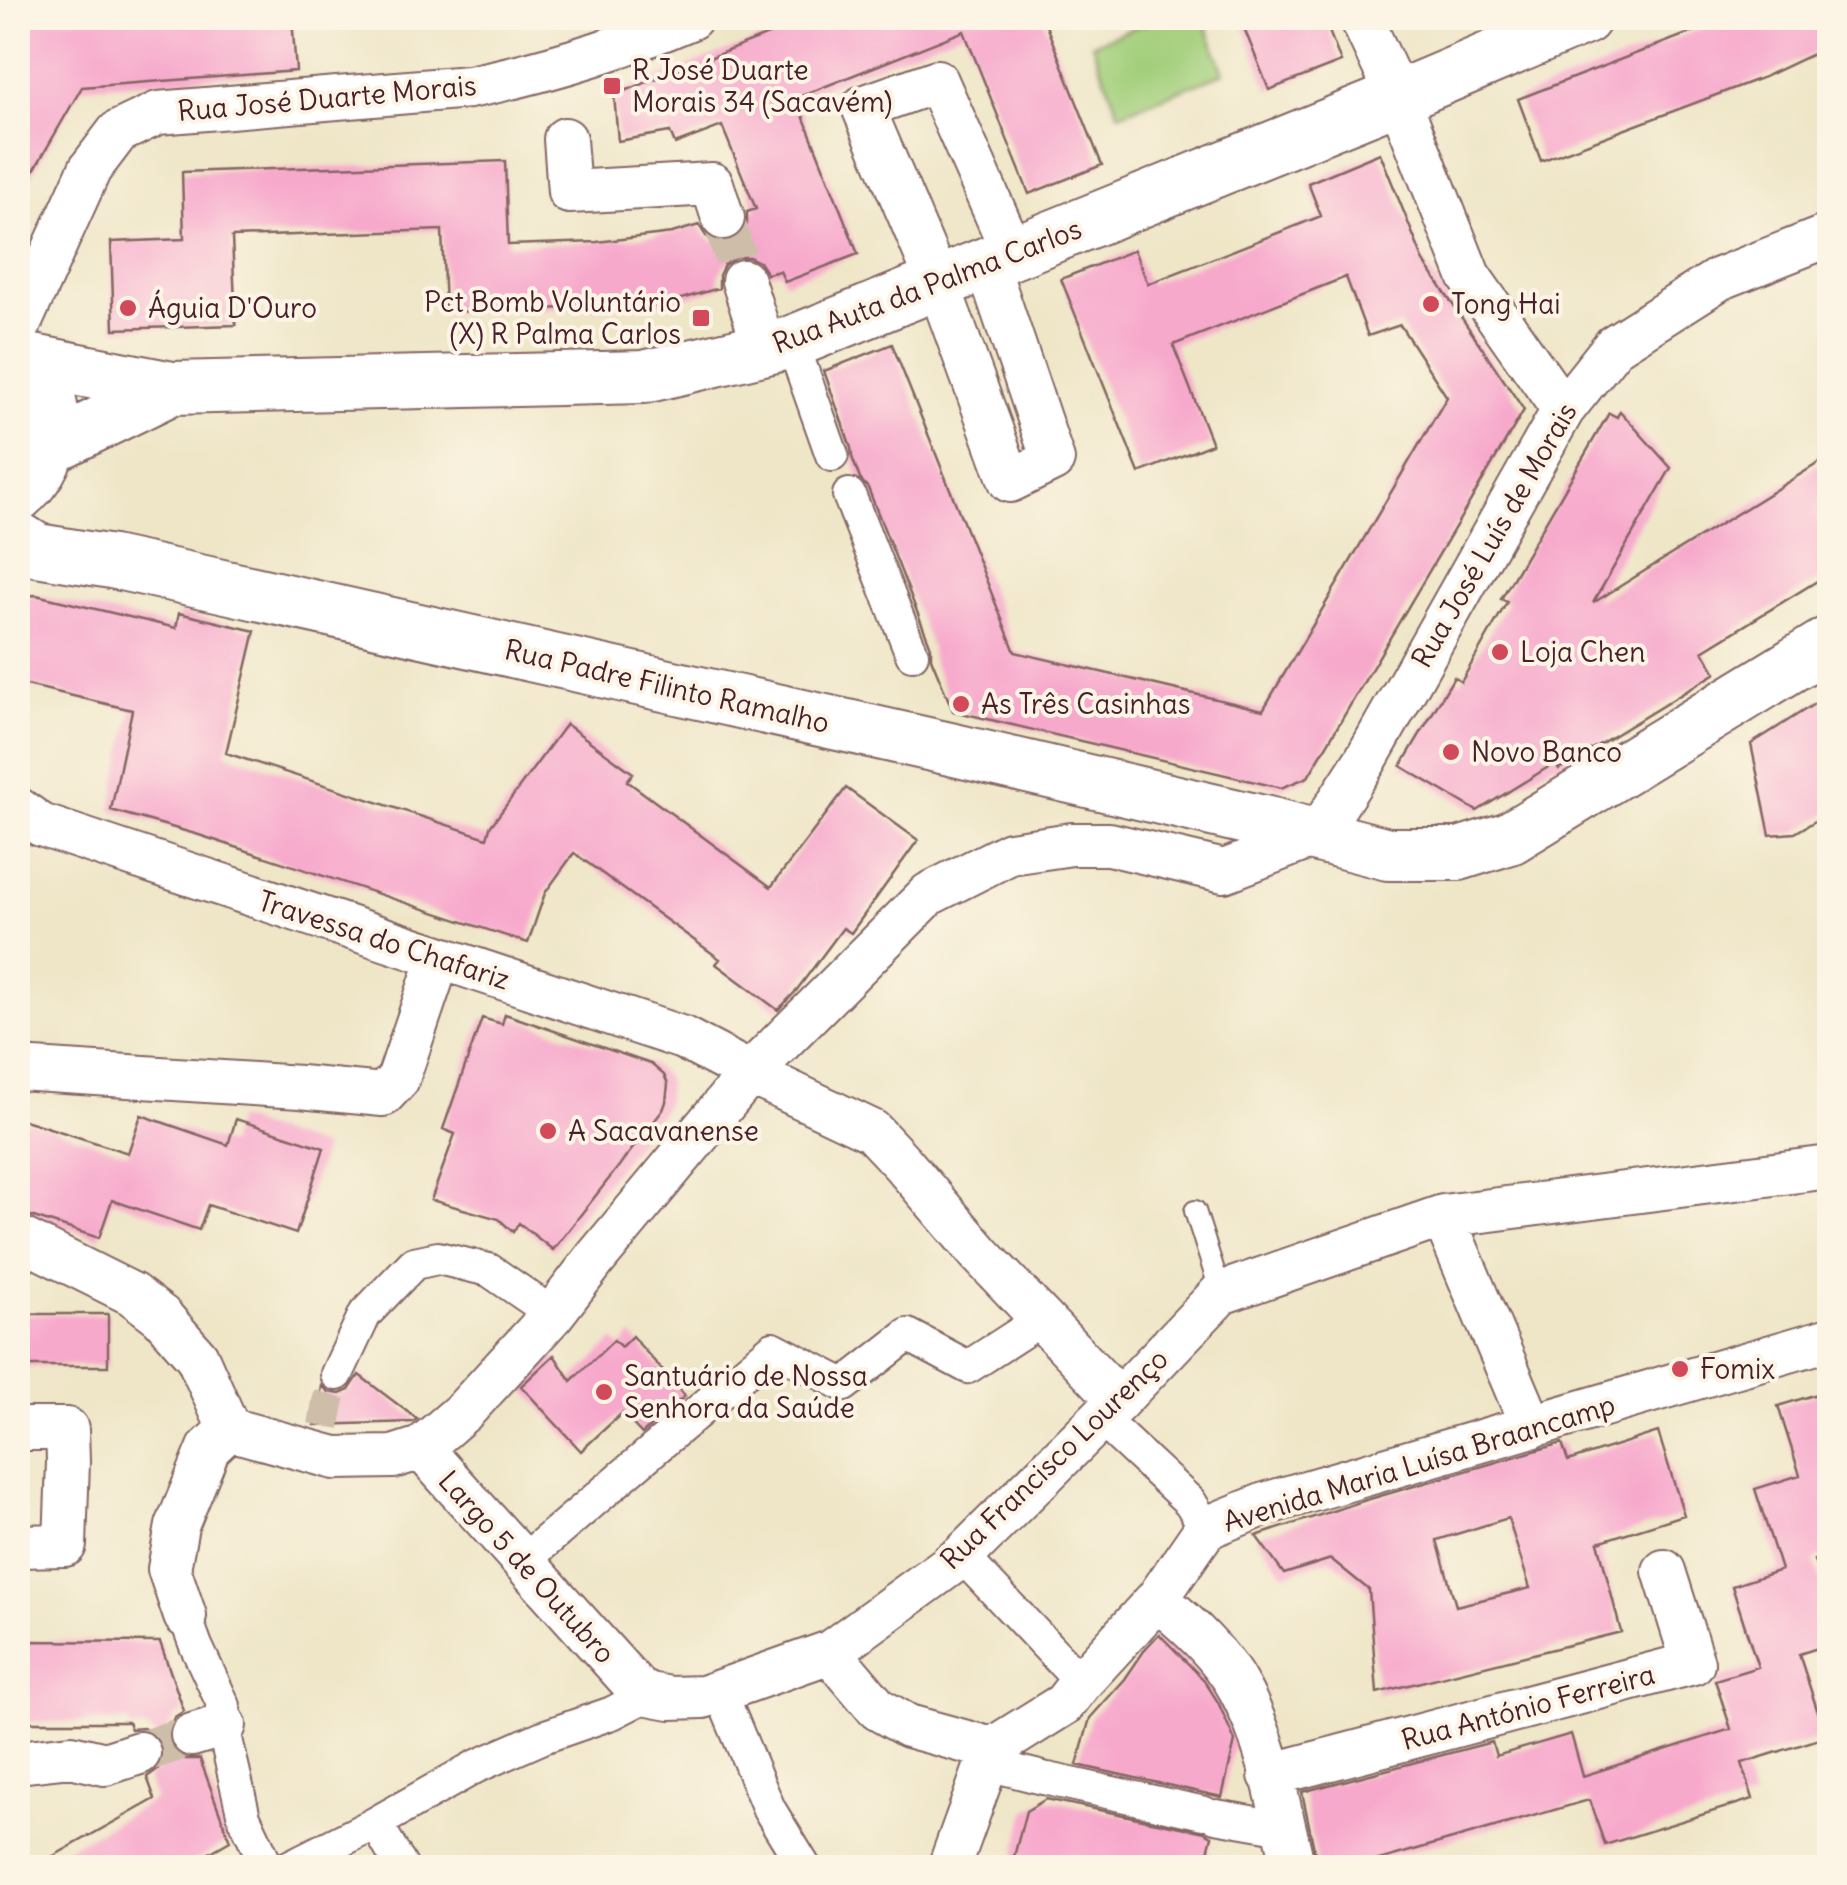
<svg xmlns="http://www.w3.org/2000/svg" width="1847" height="1885" viewBox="0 0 1847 1885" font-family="Delius,sans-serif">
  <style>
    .green { fill: #a3cf7b; stroke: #767753; stroke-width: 2.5 }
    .building { fill: #f7a9cc; fill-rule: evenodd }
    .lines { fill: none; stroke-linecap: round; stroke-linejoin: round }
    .pedestrian-tunnel { stroke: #cebea9; stroke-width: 32; stroke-dasharray: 32 16; stroke-linecap: butt }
    .minor-tunnel { stroke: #cebea9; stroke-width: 42; stroke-dasharray: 42 21; stroke-linecap: butt }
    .service-casing { stroke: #846562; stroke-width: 24 }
    .pedestrian-casing { stroke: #846562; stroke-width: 36 }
    .minor-casing { stroke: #846562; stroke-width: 46 }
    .tertiary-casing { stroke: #846562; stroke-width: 56 }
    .service { stroke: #fff; stroke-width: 20 }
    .pedestrian { stroke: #fff; stroke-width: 32 }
    .minor { stroke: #fff; stroke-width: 42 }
    .tertiary { stroke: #fff; stroke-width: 52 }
    .poi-dot { fill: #d1495b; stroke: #fcf5e5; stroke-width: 4 }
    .labels { text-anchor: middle; stroke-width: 8; stroke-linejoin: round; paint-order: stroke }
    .poi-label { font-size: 28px; fill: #4a1f2b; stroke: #fcf5e5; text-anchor: start }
    .street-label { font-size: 28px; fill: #4a1f2b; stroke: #fcf5e5 }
  </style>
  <rect width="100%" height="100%" fill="#fcf5e5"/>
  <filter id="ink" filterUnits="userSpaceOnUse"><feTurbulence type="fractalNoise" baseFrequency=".01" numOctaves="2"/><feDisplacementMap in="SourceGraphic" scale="20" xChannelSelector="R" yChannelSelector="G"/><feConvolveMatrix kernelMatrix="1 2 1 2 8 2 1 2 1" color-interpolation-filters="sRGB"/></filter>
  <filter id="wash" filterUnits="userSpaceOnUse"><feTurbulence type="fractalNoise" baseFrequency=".0048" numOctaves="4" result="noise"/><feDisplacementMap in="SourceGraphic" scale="40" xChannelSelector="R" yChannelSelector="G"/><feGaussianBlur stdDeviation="2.25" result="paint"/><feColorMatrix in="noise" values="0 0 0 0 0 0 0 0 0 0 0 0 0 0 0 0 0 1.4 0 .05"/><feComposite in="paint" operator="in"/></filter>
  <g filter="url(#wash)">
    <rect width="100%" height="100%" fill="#efe6c8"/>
    <path class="green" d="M1160 18H1203L1224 73 1119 114 1092 44Z"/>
    <g id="blocks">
      <path class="building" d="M18 18H292L296 71 82 87 18 198Z
        M812 18H1043L1102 165 1029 194 964 31 796 98 858 254 785 282 780 271 767 274 759 262 749 257H736L724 265 719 275V288L681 299 599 307 445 312 442 230 232 237 236 325 114 329 111 242 184 239 182 172 505 161 508 245 597 242 672 233 699 225 706 236 717 242 732 241 742 234 747 224V212L756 209 722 126 675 144 670 132 618 141 614 95Z
        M1240 18H1324L1341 62 1269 90Z
        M1728 18H1830V46L1764 77 1541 161 1518 99Z
        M1380 153 1424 262 1524 410 1308 777 1281 788 953 711 931 658V647L868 488 860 479 852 457 851 448 824 371 892 344 1015 652 1263 710 1447 397 1400 325 1368 336 1346 277 1173 345 1212 444 1139 473 1061 279 1134 250 1148 284 1321 216 1308 183Z
        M1620 411 1671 468 1593 603 1830 456V573L1703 651 1716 673 1559 769 1555 763 1477 811 1401 766 1454 677 1461 682 1507 602 1501 599 1609 413 1617 417Z
        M36 595 176 628 179 613 255 631 226 753 487 838 490 827 566 724 633 773 627 781 771 887 846 788 918 840 851 933 843 928 796 991 778 1010 716 964 720 959 574 853 545 893 528 943 199 835 111 810 132 710 18 683V596Z
        M1830 694V812L1795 833 1770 835 1751 744Z
        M505 1014 651 1064 664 1075 668 1084 666 1102 663 1110 553 1250 519 1223 513 1232 499 1219 431 1200 455 1134 443 1129 482 1018 502 1024Z
        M141 1115 228 1145 236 1119 324 1148 296 1234 208 1205 199 1230 112 1200 99 1238 18 1212V1118L128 1153Z
        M18 1314H108V1366H18Z
        M632 1336 685 1396 642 1434 622 1413 581 1451 521 1386 554 1355 571 1381 614 1340 621 1347Z
        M359 1375 417 1419 413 1422 315 1425 322 1386 329 1392 340 1394 349 1390Z
        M1830 1390V1555L1814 1560 1830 1609V1644L1799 1654 1826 1737 1742 1763 1753 1799 1605 1845 1589 1800 1351 1868H1318L1302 1792 1492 1742 1496 1756 1571 1734 1583 1776 1731 1729 1715 1680 1758 1667 1732 1586 1781 1570 1755 1489 1800 1475 1778 1406Z
        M1658 1432 1684 1515 1598 1542 1621 1632 1377 1693 1369 1590 1331 1559 1284 1574 1256 1536 1363 1501 1562 1443 1568 1461ZM1508 1518 1530 1588 1456 1606 1437 1540Z
        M1159 1634 1204 1680 1218 1702 1235 1741 1222 1797 1077 1765 1090 1718 1125 1679 1146 1648Z
        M18 1641 160 1642 184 1711 175 1717 168 1728V1743L174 1752 185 1759H200L230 1841 183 1868H32L155 1799 147 1777 158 1769 163 1759V1746L155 1734 143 1728 131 1729 128 1722H18Z
        M1046 1799 1205 1832 1212 1836 1204 1868H1011L1026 1811Z"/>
    </g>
  </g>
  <g filter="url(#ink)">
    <use href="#blocks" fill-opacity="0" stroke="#846562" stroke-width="2.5"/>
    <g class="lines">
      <path class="pedestrian-tunnel" d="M324 1426 328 1402 337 1374"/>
      <path class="minor-tunnel" d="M723 218 743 281
        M139 1753 192 1735"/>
      <g class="service-casing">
        <path id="service" d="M1195 1211 1221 1293"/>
      </g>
      <g class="pedestrian-casing">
        <path id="pedestrian" d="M792 342 832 455
          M849 495 912 654
          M337 1374 365 1314 414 1263 438 1258 489 1270 553 1314
          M1101 1419 1190 1502 1206 1528
          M962 1556 1081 1682
          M523 1561 773 1348 844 1385 908 1335 968 1367 1042 1319
          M185 1616 196 1646 224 1706 226 1739 244 1817 268 1868
          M720 1691 769 1809 805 1868
          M987 1764 1043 1778
          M1048 1779 1204 1813
          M1216 1816 1284 1828
          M376 1823 402 1868
          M287 1868 376 1823 475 1767 543 1737 612 1713 649 1694"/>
      </g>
      <g class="minor-casing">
        <path id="minor" d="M1361 18 1398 97 1469 276 1563 410
          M565 139 569 192 712 184 723 218
          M987 264 1053 460 1010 481 938 283 863 107 937 81 1013 253
          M743 281 765 350
          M18 328 90 169 118 132 158 113 469 87C544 72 621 48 691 18
          M18 809 41 825 683 1038 750 1073 872 1131 903 1164 980 1254 1119 1400
          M18 1069 300 1087 383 1095 398 1079 439 958
          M1443 1216 1532 1427
          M18 1237 132 1294 161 1316 197 1357 229 1429
          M18 1429H67L68 1462 65 1545 18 1546
          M229 1429 335 1458 393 1457 421 1448 465 1410 553 1314 596 1258 750 1073 929 894 1010 853 1072 844H1109L1224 871 1317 835 1365 761 1563 410 1614 346 1719 279 1830 235
          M421 1448 637 1688 649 1694 670 1698 703 1697 830 1652 962 1556 1119 1400 1221 1293 1443 1216 1830 1167
          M1157 1599C1186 1623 1222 1655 1240 1690 1269 1744 1279 1808 1294 1868
          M185 1616 169 1569 177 1526 209 1448 229 1429
          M830 1652 878 1709 908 1726 992 1749 1064 1704 1081 1682 1157 1599 1206 1528 1265 1504 1830 1339
          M192 1735 225 1725
          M18 1762 71 1756 105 1764 139 1753
          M1270 1775 1693 1663 1664 1571
          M949 1868 992 1749"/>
      </g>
      <g class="tertiary-casing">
        <path id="tertiary" d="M18 358 172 388 644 377 792 342 1398 97 1585 18
          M18 358C23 363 30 368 35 374 67 413 53 465 18 495
          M51 447 172 388
          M18 538 37 550 112 562 204 582 950 749 1272 824 1388 854H1459L1510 838 1830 642"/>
      </g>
      <use href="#service" class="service"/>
      <use href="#pedestrian" class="pedestrian"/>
      <use href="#minor" class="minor"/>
      <use href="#tertiary" class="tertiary"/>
    </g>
  </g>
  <g class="poi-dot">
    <rect x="602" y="76" width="20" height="20" rx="5"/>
    <circle cx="1431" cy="304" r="10"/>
    <circle cx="128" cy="308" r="10"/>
    <rect x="691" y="308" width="20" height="20" rx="5"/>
    <circle cx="1500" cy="652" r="10"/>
    <circle cx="961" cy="704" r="10"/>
    <circle cx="1451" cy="752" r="10"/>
    <circle cx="548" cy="1131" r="10"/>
    <circle cx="1680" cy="1369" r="10"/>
    <circle cx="604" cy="1392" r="10"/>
  </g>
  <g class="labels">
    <g class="poi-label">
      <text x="632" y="80">R José Duarte<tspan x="632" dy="32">Morais 34 (Sacavém)</tspan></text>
      <text x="681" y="312" text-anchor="end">Pct Bomb Voluntário<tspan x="681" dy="32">(X) R Palma Carlos</tspan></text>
      <text x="1451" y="314">Tong Hai</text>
      <text x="148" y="318">Águia D'Ouro</text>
      <text x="1520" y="662">Loja Chen</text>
      <text x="981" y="714">As Três Casinhas</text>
      <text x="1471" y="762">Novo Banco</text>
      <text x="568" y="1141">A Sacavanense</text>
      <text x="1700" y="1379">Fomix</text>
      <text x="624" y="1386">Santuário de Nossa<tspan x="624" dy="32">Senhora da Saúde</tspan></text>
    </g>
    <g class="street-label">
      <text transform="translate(327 98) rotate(-5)" y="10">Rua José Duarte Morais</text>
      <text transform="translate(927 286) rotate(-21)" y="10">Rua Auta da Palma Carlos</text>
      <text transform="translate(1494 535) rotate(-60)" y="10">Rua José Luís de Morais</text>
      <text transform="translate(667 686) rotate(13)" y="10">Rua Padre Filinto Ramalho</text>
      <text transform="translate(384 940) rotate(18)" y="10">Travessa do Chafariz</text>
      <text transform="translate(1054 1459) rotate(-44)" y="10">Rua Francisco Lourenço</text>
      <text transform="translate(1419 1463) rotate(-17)" y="10">Avenida Maria Luísa Braancamp</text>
      <text transform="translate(527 1567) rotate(48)" y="10">Largo 5 de Outubro</text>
      <text transform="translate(1528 1707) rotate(-15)" y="10">Rua António Ferreira</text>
    </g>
  </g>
  <rect width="1847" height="1885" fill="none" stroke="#fcf5e5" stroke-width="60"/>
</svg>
